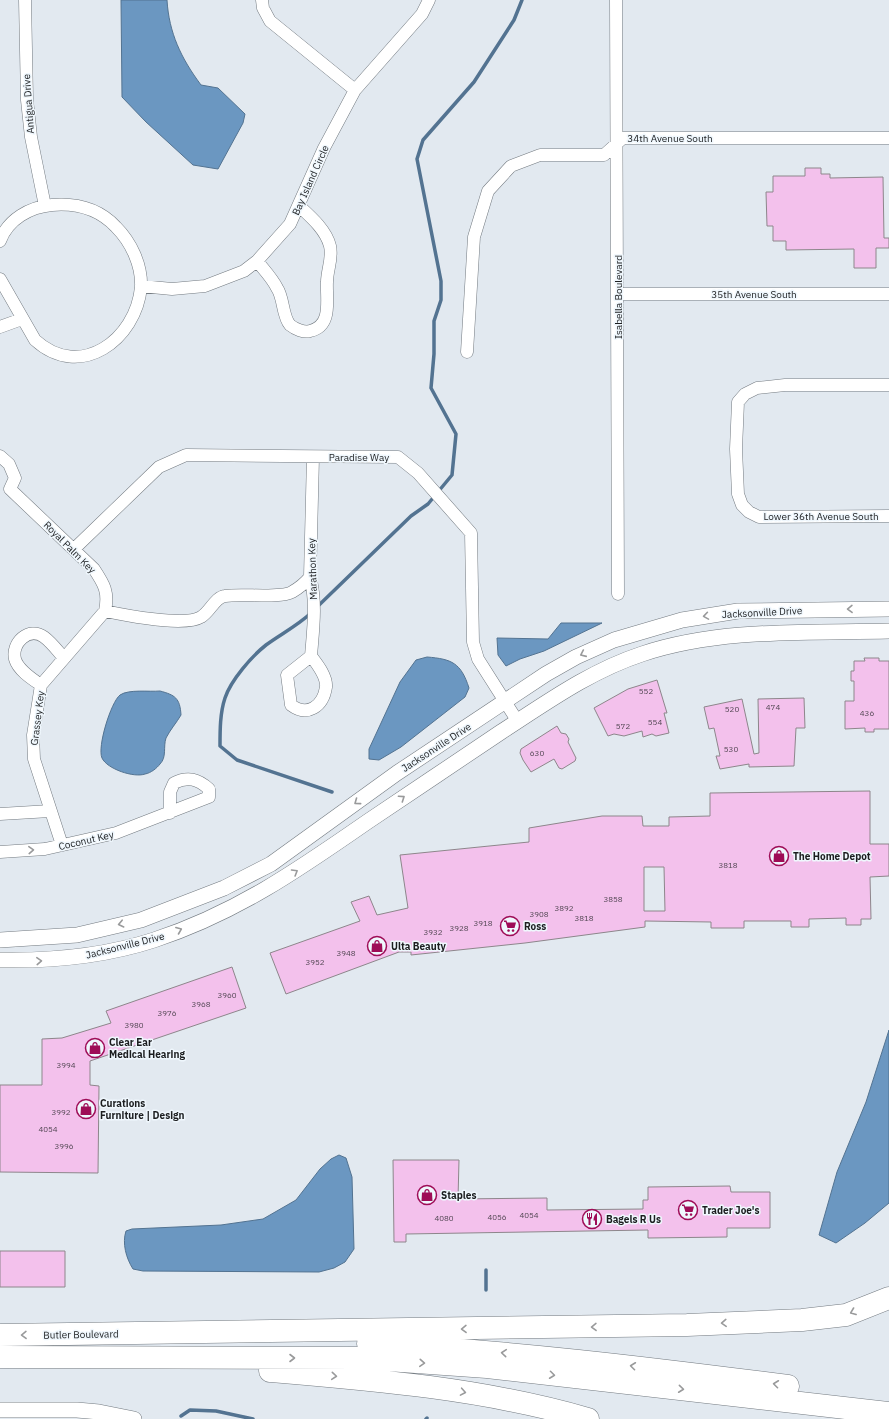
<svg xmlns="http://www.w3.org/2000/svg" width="889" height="1419" viewBox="0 0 889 1419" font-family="'IBM Plex Sans',sans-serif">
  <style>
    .water { fill: #6b97c1; stroke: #537391 }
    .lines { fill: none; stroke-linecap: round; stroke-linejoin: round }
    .stream { stroke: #537391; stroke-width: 3.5 }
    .building { fill: #f3c1ec; stroke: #8d868b; fill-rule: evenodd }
    .minor-casing { stroke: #737a80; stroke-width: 13 }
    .tertiary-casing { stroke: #737a80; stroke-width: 16 }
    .motorway-casing { stroke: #737a80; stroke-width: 23 }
    .minor { stroke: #fff; stroke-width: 12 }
    .tertiary { stroke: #fff; stroke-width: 15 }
    .motorway { stroke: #fff; stroke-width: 22 }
    .oneway { stroke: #999a9b }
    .labels { text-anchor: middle; stroke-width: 3; stroke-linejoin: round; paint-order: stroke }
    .number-label { font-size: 8px; fill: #524753 }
    .street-label { font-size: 10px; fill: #1c1e20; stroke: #eff7fd }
    .poi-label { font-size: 10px; font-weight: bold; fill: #1c1e20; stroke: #eff7fd; text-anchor: start }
  </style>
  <rect width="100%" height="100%" fill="#e2e9f0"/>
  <path class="water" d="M121 0H167C169 33 181 58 201 85L218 88 245 114 243 123 218 169 193 165 146 122 122 97Z
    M561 623H602L544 651 520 659 506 666 498 655 497 638 548 639Z
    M427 657C452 659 461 663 469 688L465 697 401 747 379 760 369 759V749L400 682 416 660Z
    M160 691C175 695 180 698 181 715 177 722 170 730 166 738 163 747 167 757 160 764 157 768 151 773 145 774 134 778 107 769 102 758 97 747 111 702 120 695 129 689 149 692 160 691Z
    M889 1030V1203L865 1223 836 1243 819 1235 837 1172 866 1102Z
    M339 1155 346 1158 352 1177 354 1249 345 1262 334 1268 319 1272 143 1271 133 1269C126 1258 122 1243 126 1231L132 1229 221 1225 263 1219 296 1200 320 1169 331 1159Z"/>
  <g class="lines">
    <path class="stream" d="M317 607 411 516 428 504 452 475 456 434 431 388 434 354V321L441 300V281L417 159 423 140 474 82 514 20 522 0
      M311 613C297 626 281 634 266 645 252 656 231 680 225 698 220 713 220 730 220 746L237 760 332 792
      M486 1290V1270
      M181 1416 190 1410 216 1411 253 1419
      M426 1419 427 1418"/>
  </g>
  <path class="building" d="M805 168H821V174H830V178L883 177 884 238H889V248H876V268H854V249L786 250V241H773V226H767L766 192H773V176H805Z
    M864 658H879V661H889V729H874V732H865V728L845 729V701H854V681H851V671H854V661H865Z
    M657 680 667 713H664L669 733 656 736 652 734 643 737 642 731 624 736 614 734 608 736 594 708 628 689Z
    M804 698 805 728H796L794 766 749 767V764L720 769 716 756H720L714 728 709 729 704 707 742 699 754 754 759 753 758 699Z
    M557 726 561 733 566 734 569 739 568 742 576 758 575 761 562 769 559 768 554 759 531 772 523 760 520 753 521 749Z
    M870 791V844H889V876L870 877 871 919H861V925H846V918L809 919V927H791V921H744V928H711V922L645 921V927L525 943 411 955V952H399L286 994 270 953 360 921 351 902 369 896 377 915 408 908 400 855 529 842V828L602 816H642L643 826H669V817L710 816V793ZM644 867H664L665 911H644Z
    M232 967 246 1008 90 1061V1085L99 1086 98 1173 0 1172V1085H42V1039L62 1038 111 1023 106 1011Z
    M393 1160H459L458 1199 547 1198V1210L643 1209V1200H648V1187L730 1186 731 1192H770V1228H727V1237L648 1238V1230L406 1234V1242H394Z
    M0 1251H65V1287H0Z"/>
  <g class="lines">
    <g class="minor-casing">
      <path id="minor" d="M25 0 27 100 31 137 45 206
        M262 0 263 8 270 21 355 90 422 14 429 0
        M616 0 618 594
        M0 241C8 219 30 207 52 205 76 203 99 209 116 227 131 242 142 265 141 287 136 340 80 381 35 340L0 279
        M257 261C264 270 272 278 277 288 284 298 282 316 290 325 295 329 304 333 310 331 333 326 326 299 327 282 327 270 333 258 330 246 326 230 311 217 299 206
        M141 286 172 289 205 286 244 271 257 261 290 224 324 148 355 90
        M618 294H889
        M0 327 22 319
        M467 352 474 237 488 191 511 166 540 155H604L623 138H889
        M889 385H785L757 388 745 394 738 402 736 449 738 494 742 505 749 512 759 517 889 516
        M0 456 9 464 15 478 10 489
        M10 489 94 569C104 584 109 592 105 611L41 685 33 735 34 759 62 845
        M74 549 159 467 186 455 398 457 418 473 471 533 473 642 478 659 518 722
        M105 611C124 615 185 627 201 617 210 612 215 597 225 596 242 593 279 599 292 592 299 588 305 583 310 577
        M311 656C317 664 327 676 326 687 323 707 307 717 291 705L287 675 311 656C313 631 317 602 310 577L313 457
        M41 685C32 679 18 670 15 659 11 643 29 626 44 637 51 642 57 650 63 657
        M0 814 50 811
        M0 852 45 849 116 833 209 797V789C198 779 188 776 174 783L170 792V813"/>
    </g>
    <g class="tertiary-casing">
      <path id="tertiary" d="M0 940 77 935 141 920 224 888 271 864 397 773 546 674 576 657 614 640 682 620 738 611 889 609
        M0 960C52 961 105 956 154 940 236 913 298 870 367 822 412 792 456 762 501 732 546 703 590 671 642 654 720 628 807 633 889 631
        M0 1410H77L99 1412 134 1419"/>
    </g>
    <g class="motorway-casing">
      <path id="motorway" d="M0 1335 687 1325 802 1320 846 1315 889 1298
        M368 1344C509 1351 648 1368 788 1386
        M0 1357 359 1358 487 1367 889 1413
        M270 1371C377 1380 485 1389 588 1419"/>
    </g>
    <use href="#minor" class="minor"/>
    <use href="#tertiary" class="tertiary"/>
    <use href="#motorway" class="motorway"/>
  </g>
  <defs><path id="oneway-chevron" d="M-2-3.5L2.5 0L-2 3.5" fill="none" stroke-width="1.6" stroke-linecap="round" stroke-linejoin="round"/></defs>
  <g class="oneway">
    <use href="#oneway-chevron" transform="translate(850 609) rotate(179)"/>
    <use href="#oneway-chevron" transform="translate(706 616) rotate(171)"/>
    <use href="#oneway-chevron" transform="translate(583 654) rotate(156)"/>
    <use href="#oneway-chevron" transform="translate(402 798) rotate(-34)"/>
    <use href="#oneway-chevron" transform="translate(357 802) rotate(144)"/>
    <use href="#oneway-chevron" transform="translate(31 850) rotate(-3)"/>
    <use href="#oneway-chevron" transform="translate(295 872) rotate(-31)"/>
    <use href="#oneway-chevron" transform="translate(121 924) rotate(167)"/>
    <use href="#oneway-chevron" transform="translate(179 930) rotate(-22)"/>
    <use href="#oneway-chevron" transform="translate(39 961) rotate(-3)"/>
    <use href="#oneway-chevron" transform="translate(853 1312) rotate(159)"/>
    <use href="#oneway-chevron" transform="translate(724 1323) rotate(177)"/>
    <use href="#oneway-chevron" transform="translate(594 1327) rotate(179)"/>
    <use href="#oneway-chevron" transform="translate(464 1329) rotate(179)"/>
    <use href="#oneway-chevron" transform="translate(24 1335) rotate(179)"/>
    <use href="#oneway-chevron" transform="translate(504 1353) rotate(-175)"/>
    <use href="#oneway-chevron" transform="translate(292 1358)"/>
    <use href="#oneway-chevron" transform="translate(422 1363) rotate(4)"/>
    <use href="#oneway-chevron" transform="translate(633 1366) rotate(-173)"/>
    <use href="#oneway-chevron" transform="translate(552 1375) rotate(7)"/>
    <use href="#oneway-chevron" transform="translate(334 1376) rotate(5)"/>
    <use href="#oneway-chevron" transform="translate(776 1384) rotate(-173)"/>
    <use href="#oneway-chevron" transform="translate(681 1389) rotate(6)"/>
    <use href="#oneway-chevron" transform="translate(463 1392) rotate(10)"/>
  </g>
  <defs>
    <g id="shop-ring" transform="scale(1)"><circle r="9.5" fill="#eff7fd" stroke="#9e0c57" stroke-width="1.5"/><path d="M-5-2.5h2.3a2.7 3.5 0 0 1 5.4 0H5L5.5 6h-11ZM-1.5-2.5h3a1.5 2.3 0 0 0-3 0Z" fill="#9e0c57"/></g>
    <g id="supermarket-ring" transform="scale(1)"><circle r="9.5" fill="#eff7fd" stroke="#9e0c57" stroke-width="1.5"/><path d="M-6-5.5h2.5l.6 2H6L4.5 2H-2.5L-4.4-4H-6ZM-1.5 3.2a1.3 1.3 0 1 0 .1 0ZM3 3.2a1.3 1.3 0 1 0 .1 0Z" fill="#9e0c57"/></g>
    <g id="restaurant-ring" transform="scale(1)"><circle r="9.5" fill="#eff7fd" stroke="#9e0c57" stroke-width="1.5"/><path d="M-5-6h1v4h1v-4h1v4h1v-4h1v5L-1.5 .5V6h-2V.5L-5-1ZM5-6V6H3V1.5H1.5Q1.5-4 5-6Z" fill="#9e0c57"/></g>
  </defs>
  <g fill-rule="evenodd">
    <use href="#shop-ring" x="779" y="856"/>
    <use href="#supermarket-ring" x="510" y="926"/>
    <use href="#shop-ring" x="377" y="946"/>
    <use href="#shop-ring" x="95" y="1048"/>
    <use href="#shop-ring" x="86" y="1109"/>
    <use href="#shop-ring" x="427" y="1195"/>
    <use href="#supermarket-ring" x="688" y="1210"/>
    <use href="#restaurant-ring" x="592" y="1219"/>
  </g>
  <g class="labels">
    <g class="number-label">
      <text x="646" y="694">552</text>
      <text x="773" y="710">474</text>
      <text x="732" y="712">520</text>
      <text x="867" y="716">436</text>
      <text x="655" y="725">554</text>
      <text x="623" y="729">572</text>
      <text x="731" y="752">530</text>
      <text x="537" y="756">630</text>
      <text x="728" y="868">3818</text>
      <text x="613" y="902">3858</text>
      <text x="564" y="911">3892</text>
      <text x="539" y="917">3908</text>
      <text x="584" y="921">3818</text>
      <text x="483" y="926">3918</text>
      <text x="459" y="931">3928</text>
      <text x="433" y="935">3932</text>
      <text x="346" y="956">3948</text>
      <text x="315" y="965">3952</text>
      <text x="227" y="998">3960</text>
      <text x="201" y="1007">3968</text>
      <text x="167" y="1016">3976</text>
      <text x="134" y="1028">3980</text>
      <text x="66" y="1068">3994</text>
      <text x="61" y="1115">3992</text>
      <text x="48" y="1132">4054</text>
      <text x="64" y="1149">3996</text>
      <text x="529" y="1218">4054</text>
      <text x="497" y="1220">4056</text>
      <text x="444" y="1221">4080</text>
    </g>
    <g class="street-label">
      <text transform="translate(28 104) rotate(-94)" y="4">Antigua Drive</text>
      <text x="670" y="142">34th Avenue South</text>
      <text transform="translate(310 180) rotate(-66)" y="4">Bay Island Circle</text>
      <text x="754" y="298">35th Avenue South</text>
      <text transform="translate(618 297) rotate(-90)" y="4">Isabella Boulevard</text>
      <text x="359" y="461">Paradise Way</text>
      <text x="821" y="520">Lower 36th Avenue South</text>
      <text transform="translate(70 547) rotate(45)" y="4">Royal Palm Key</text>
      <text transform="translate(312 569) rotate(-92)" y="4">Marathon Key</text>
      <text transform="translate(762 612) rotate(-3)" y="4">Jacksonville Drive</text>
      <text transform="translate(37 718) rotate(-83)" y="4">Grassey Key</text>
      <text transform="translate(436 747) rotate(-33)" y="4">Jacksonville Drive</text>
      <text transform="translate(86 840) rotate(-13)" y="4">Coconut Key</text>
      <text transform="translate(125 945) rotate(-14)" y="4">Jacksonville Drive</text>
      <text transform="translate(81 1334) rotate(-1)" y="4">Butler Boulevard</text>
    </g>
    <g class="poi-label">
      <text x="793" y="860">The Home Depot</text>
      <text x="524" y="930">Ross</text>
      <text x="391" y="950">Ulta Beauty</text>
      <text x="109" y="1046">Clear Ear<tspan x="109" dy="12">Medical Hearing</tspan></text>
      <text x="100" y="1107">Curations<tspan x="100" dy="12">Furniture | Design</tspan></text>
      <text x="441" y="1199">Staples</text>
      <text x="702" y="1214">Trader Joe's</text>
      <text x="606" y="1223">Bagels R Us</text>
    </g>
  </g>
</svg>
